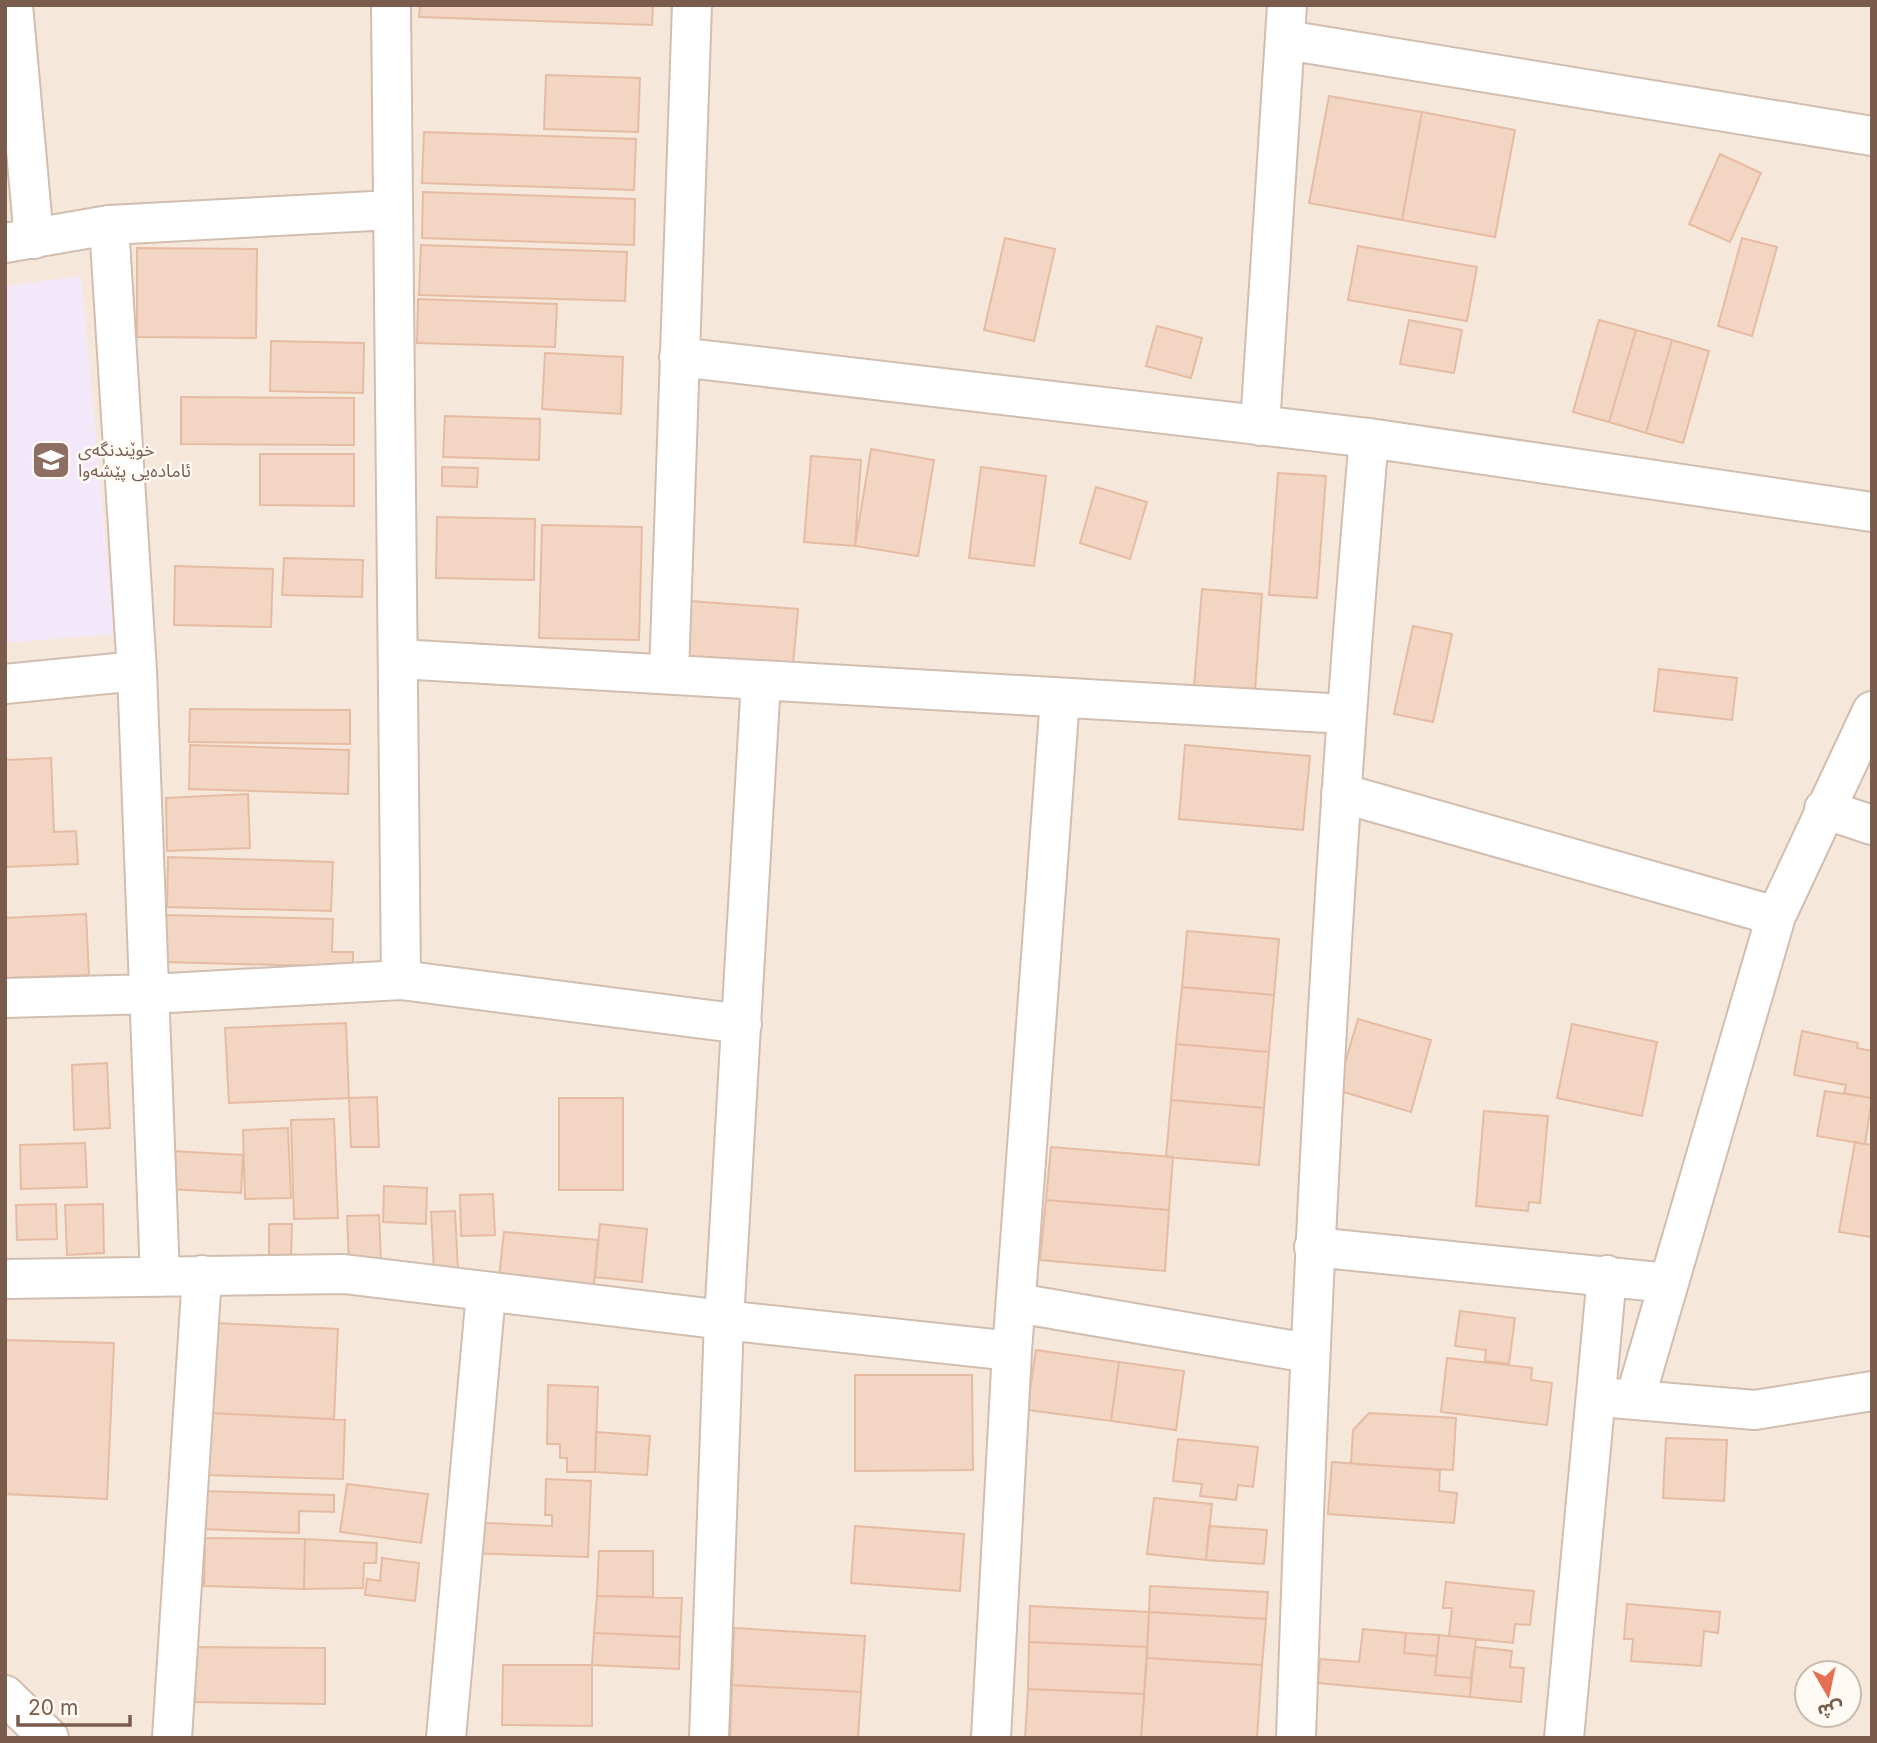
<svg xmlns="http://www.w3.org/2000/svg" width="1877" height="1743" viewBox="0 0 1877 1743" font-family="Inter,'Noto Sans Arabic',sans-serif">
  <style>
    .residential { fill: #f5e8da; fill-rule: evenodd }
    .education { fill: #f3e8fa }
    .building { fill: #f3d5c3; stroke: #e6bba3; stroke-width: 2 }
    .lines { fill: none; stroke-linecap: round; stroke-linejoin: round }
    .minor-casing { stroke: #d1beb0; stroke-width: 42 }
    .minor { stroke: #fff; stroke-width: 38 }
    .labels { text-anchor: middle; stroke-width: 5; stroke-linejoin: round; paint-order: stroke }
    .education-label { font-size: 18px; fill: #785e54; stroke: #fffaf3; text-anchor: start }
  </style>
  <rect width="100%" height="100%" fill="#fdf6ec"/>
  <path class="residential" d="M5 5H1872V1738H5ZM1807 1673H1849V1715H1807Z"/>
  <path class="education" d="M81 276 114 634 5 643V286Z"/>
  <path class="building" d="M420 5H653L652 25 419 17Z
    M546 75 640 78 638 132 544 129Z
    M1329 96 1422 112 1402 220 1309 203Z
    M1422 112 1515 130 1495 237 1402 220Z
    M424 132 636 139 634 190 422 183Z
    M1720 154 1761 173 1730 242 1689 224Z
    M423 192 635 199 634 245 422 238Z
    M1005 238 1055 249 1034 341 984 330Z
    M1742 238 1777 247 1752 336 1718 326Z
    M421 245 627 252 625 301 419 295Z
    M1358 246 1477 267 1467 321 1348 300Z
    M137 248 257 249 256 338 137 337Z
    M418 299 557 304 555 347 417 343Z
    M1409 320 1462 330 1454 373 1400 364Z
    M1599 320 1636 330 1609 422 1573 412Z
    M1157 326 1202 338 1191 378 1146 366Z
    M1636 330 1672 340 1646 433 1609 422Z
    M1672 340 1709 351 1683 443 1646 433Z
    M271 341 364 343 363 393 270 391Z
    M545 353 623 357 621 414 542 409Z
    M181 397 354 398V445L181 444Z
    M445 416 540 419 539 460 443 457Z
    M871 449 934 460 918 556 855 546Z
    M260 454H354V506L260 505Z
    M811 456 861 460 855 546 804 542Z
    M442 467 478 468 477 487 442 486Z
    M981 467 1046 476 1034 566 969 558Z
    M1278 473 1326 476 1317 598 1269 595Z
    M1096 487 1147 502 1130 559 1080 543Z
    M437 517 535 519 534 580 436 578Z
    M542 525 642 527 639 640 539 638Z
    M284 558 363 560 362 597 282 595Z
    M175 566 273 569 271 627 174 625Z
    M1202 589 1262 594 1255 691 1194 687Z
    M690 601 798 609 793 665 686 658Z
    M1413 626 1452 634 1433 722 1394 714Z
    M1659 669 1737 678 1732 720 1654 711Z
    M190 709 350 710V744L189 742Z
    M190 745 349 750 348 794 189 789Z
    M1185 745 1310 756 1303 830 1179 819Z
    M51 758 54 832 76 831 78 864 5 867V760Z
    M248 794 250 848 167 851 166 798Z
    M168 857 333 862 331 911 167 907Z
    M86 914 89 975 5 978V918Z
    M166 915 333 919 332 952H353V967L165 962Z
    M1187 931 1279 939 1274 995 1182 987Z
    M1182 987 1274 995 1269 1052 1176 1044Z
    M1358 1019 1431 1040 1411 1112 1337 1090Z
    M346 1023 349 1098 229 1103 225 1028Z
    M1572 1024 1657 1042 1642 1116 1557 1098Z
    M1802 1031 1858 1043 1857 1048 1872 1051V1098L1844 1093 1846 1085 1794 1075Z
    M1176 1044 1269 1052 1264 1108 1171 1100Z
    M107 1063 110 1128 74 1130 72 1065Z
    M1825 1091 1872 1098 1865 1144 1817 1136Z
    M377 1097 379 1147H351L349 1098Z
    M559 1098H623V1190H559Z
    M1171 1100 1264 1108 1259 1165 1166 1157Z
    M1484 1111 1548 1116 1540 1203 1529 1202 1528 1211 1476 1206Z
    M334 1119 338 1218 294 1219 291 1120Z
    M288 1128 291 1198 245 1199 243 1130Z
    M1855 1142 1872 1145V1237L1839 1232Z
    M85 1143 87 1187 21 1189 20 1145Z
    M1051 1147 1173 1157 1169 1210 1046 1200Z
    M171 1151 243 1155 241 1193 169 1189Z
    M384 1186 427 1188 426 1224 383 1222Z
    M493 1194 495 1235 461 1236 460 1195Z
    M1046 1200 1169 1210 1165 1271 1040 1260Z
    M56 1204 57 1239 17 1240 16 1205Z
    M103 1204 104 1253 67 1255 65 1205Z
    M455 1211 458 1270 434 1271 431 1212Z
    M379 1215 381 1262 349 1263 347 1216Z
    M269 1224H292L291 1261 269 1260Z
    M600 1224 647 1229 642 1282 595 1277Z
    M504 1232 598 1240 593 1295 498 1286Z
    M1460 1311 1515 1318 1509 1364 1485 1361 1486 1350 1455 1346Z
    M216 1323 338 1329 334 1419 212 1413Z
    M5 1340 114 1343 107 1499 5 1494Z
    M1036 1350 1119 1362 1111 1421 1027 1410Z
    M1447 1358 1532 1368 1531 1380 1552 1383 1547 1425 1441 1412Z
    M1119 1362 1184 1371 1176 1430 1111 1421Z
    M855 1375H972L973 1470 855 1471Z
    M548 1385 598 1387 595 1472H567V1458H560V1444H547Z
    M212 1413 345 1420 343 1479 207 1475Z
    M1369 1413 1456 1418 1453 1470 1351 1464 1353 1430Z
    M596 1432 650 1436 647 1475 595 1472Z
    M1666 1438 1727 1440 1724 1501 1663 1498Z
    M1178 1439 1258 1447 1253 1487 1238 1485 1236 1500 1200 1496 1202 1484 1173 1481Z
    M1332 1462 1440 1470 1439 1491 1457 1493 1454 1523 1328 1514Z
    M546 1479 591 1481 588 1557 464 1553V1522L552 1526V1515H545Z
    M347 1484 428 1494 421 1543 340 1532Z
    M204 1491 334 1495V1512L299 1511V1533L203 1529Z
    M1154 1498 1212 1504 1206 1560 1147 1554Z
    M855 1526 964 1534 960 1591 851 1583Z
    M1209 1526 1267 1530 1264 1564 1206 1560Z
    M205 1538 305 1539 304 1589 204 1586Z
    M305 1539 377 1543 376 1563H364L363 1588 304 1589Z
    M599 1551H653V1597L597 1596Z
    M382 1558 419 1563 415 1601 365 1595 367 1579 380 1581Z
    M1446 1582 1534 1591 1530 1625 1515 1624 1513 1643 1449 1636 1452 1608H1443Z
    M1150 1586 1268 1592 1266 1619 1149 1612Z
    M597 1596 682 1598 680 1637 594 1633Z
    M1627 1604 1720 1612 1718 1633 1704 1631 1701 1666 1631 1661 1633 1639H1624Z
    M1030 1606 1149 1612 1147 1647 1029 1642Z
    M1149 1612 1266 1619 1262 1665 1147 1658Z
    M734 1628 865 1636 861 1692 732 1685Z
    M1363 1629 1406 1633 1404 1653 1437 1656 1435 1675 1471 1678 1470 1697 1318 1683 1320 1659 1359 1662Z
    M594 1633 680 1637 679 1669 592 1665Z
    M1406 1633 1439 1635 1437 1656 1404 1653Z
    M1439 1635 1476 1639 1471 1678 1435 1675Z
    M1029 1642 1147 1647 1144 1694 1028 1689Z
    M195 1647 325 1648V1704L195 1702Z
    M1475 1647 1512 1651 1510 1667 1524 1668 1521 1702 1470 1697Z
    M1147 1658 1262 1665 1257 1738H1141Z
    M503 1665H592V1726L502 1725Z
    M732 1685 861 1692 858 1738H730Z
    M1028 1689 1144 1694 1141 1738H1025Z"/>
  <g class="lines">
    <g class="minor-casing">
      <path id="minor" d="M13 5 34 239
        M391 5 401 980
        M1286 40 1872 136
        M109 225 137 671 160 1277
        M5 243 109 225 392 210
        M679 357 1369 438 1872 512
        M1260 426 1287 5
        M399 659 1345 714
        M669 674 692 5
        M5 684 137 671
        M1341 793 1776 916
        M1824 809 1872 825
        M5 998 151 994 401 980 742 1024
        M1314 1247 1668 1283
        M5 1279 344 1274 724 1320 1012 1351
        M1017 1303 1308 1353
        M1612 1398 1755 1410 1872 1391
        M1635 1399 1776 916 1872 711
        M5 1695 49 1738
        M172 1738 202 1275
        M446 1738 486 1293
        M709 1738 724 1320 761 680
        M991 1738 1012 1351 1060 698
        M1296 1738C1310 1304 1331 870 1369 438
        M1564 1738 1607 1275"/>
    </g>
    <use href="#minor" class="minor"/>
  </g>
  <defs>
    <g id="school-square" transform="scale(2.0125)"><rect x="-9" y="-9" width="18" height="18" rx="4" fill="#8d6e63" stroke="#fffaf3"/><path d="M0-5L7-2L0 1L-7-2ZM-4 1L0 2.5L4 1V4Q0 6-4 4Z" fill="#fff"/></g>
  </defs>
  <g fill-rule="evenodd">
    <use href="#school-square" x="51" y="460"/>
  </g>
  <g class="labels">
    <g class="education-label">
      <text x="78" y="456">خوێندنگەی<tspan x="78" dy="21">ئامادەیی پێشەوا</tspan></text>
    </g>
  </g>
  <rect width="1877" height="1743" fill="none" stroke="#7a5c4d" stroke-width="14"/>
  <g transform="translate(1828 1694) rotate(171)"><circle r="33" fill="#fffaf3" stroke="#cabbb1" stroke-width="2"/>
  <path d="M0-5L12 26L0 18L-12 26Z" fill="#e76f51"/>
  <text y="-10" font-size="19" font-weight="bold" text-anchor="middle" fill="#7a5c4d">ش</text>
  </g>
  <path d="M18 1715v10h112v-10" fill="none" stroke="#7a5c4d" stroke-width="3.5"/>
  <text x="28" y="1715" font-size="21" fill="#7a5c4d" stroke="#fffaf3" stroke-width="5" paint-order="stroke">20 m</text>
</svg>
